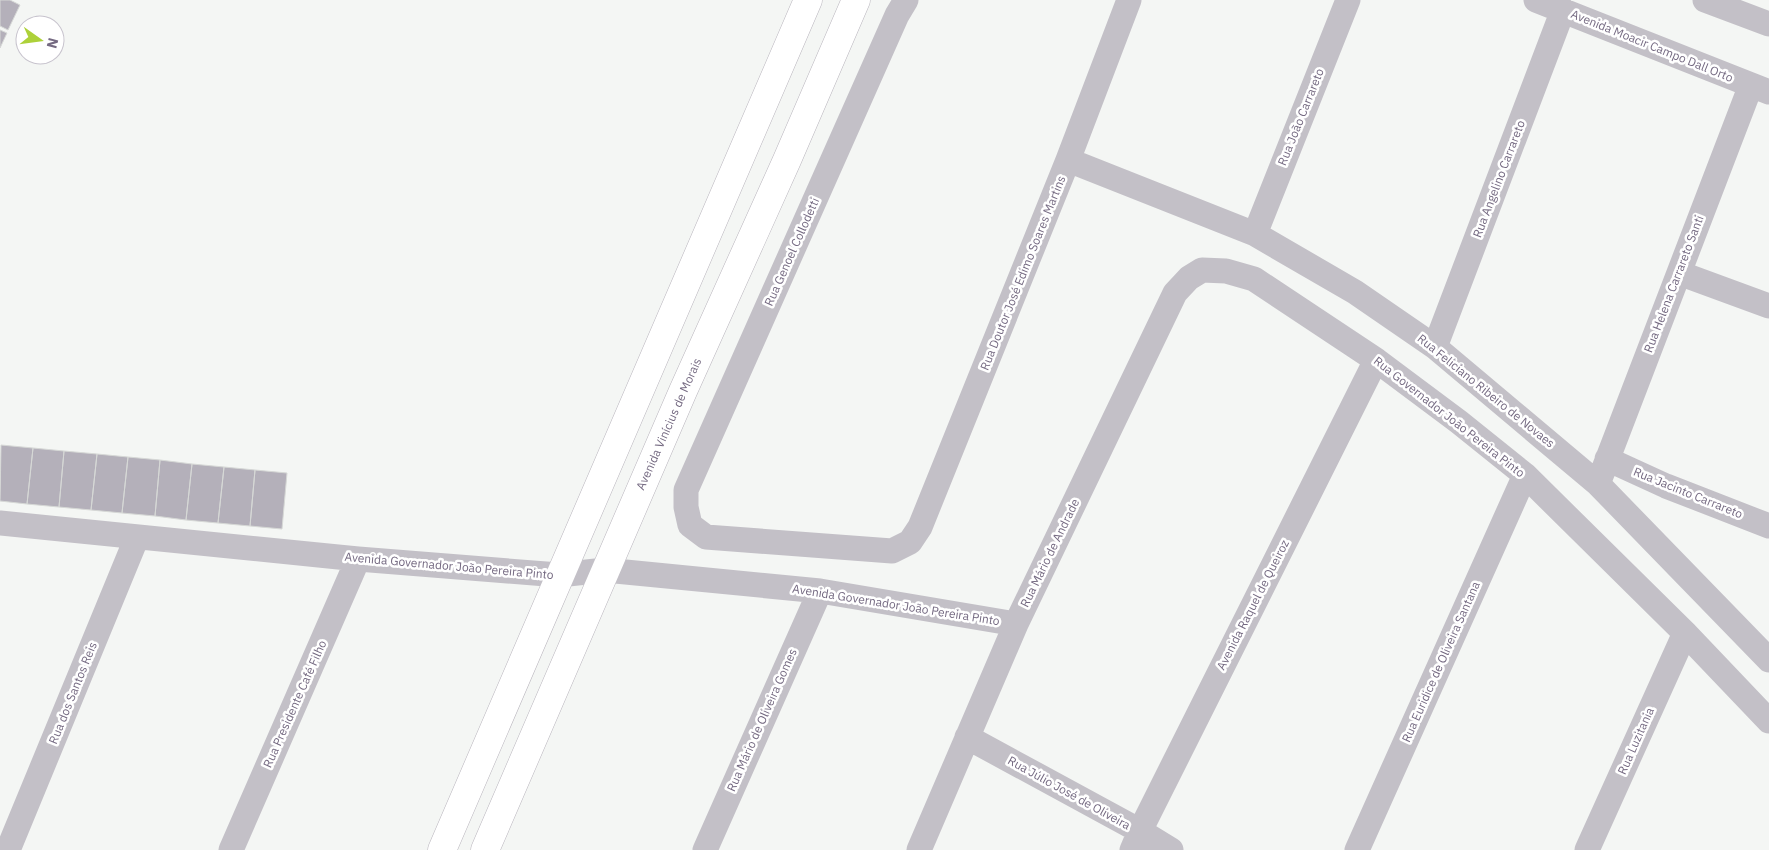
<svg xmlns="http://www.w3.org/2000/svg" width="1769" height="850" viewBox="0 0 1769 850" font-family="'IBM Plex Sans',sans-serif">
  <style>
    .building { fill: #b4b0ba; stroke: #d6d8d6 }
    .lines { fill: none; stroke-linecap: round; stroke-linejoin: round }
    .secondary-casing { stroke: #b9b5bd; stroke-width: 29 }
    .street { stroke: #c3c0c7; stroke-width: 25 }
    .secondary { stroke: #fff; stroke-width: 28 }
    .labels { text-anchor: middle; stroke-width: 5; stroke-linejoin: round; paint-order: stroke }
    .street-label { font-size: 12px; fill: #746981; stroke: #fff }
  </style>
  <rect width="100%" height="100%" fill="#f4f6f4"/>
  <path class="building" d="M0 0H10L20 5 8 30 0 26Z
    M0 30 7 33 0 48Z
    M1 445 33 448 27 504 0 501Z
    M33 448 64 451 59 507 27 504Z
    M64 451 97 454 91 510 59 507Z
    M97 454 128 457 122 513 91 510Z
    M128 457 160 460 155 516 122 513Z
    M160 460 192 464 186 520 155 516Z
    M192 464 224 467 218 523 186 520Z
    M224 467 255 470 250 526 218 523Z
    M255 470 287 473 282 529 250 526Z"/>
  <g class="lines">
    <g class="secondary-casing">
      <path id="secondary" d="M442 850 808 0
        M485 850 683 391 787 160 856 0"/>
    </g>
    <path class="street" d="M906 0 897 15 686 490V507L690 525 706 537 892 551 910 542 920 527 1068 160 1129 0
      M1536 0 1769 92
      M1705 0 1769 24
      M1068 160 1255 234 1355 292 1435 347 1598 484 1769 660
      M1255 234 1348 0
      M1679 273 1769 306
      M1435 347 1563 10
      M1607 459 1666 486 1769 526
      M1598 484 1751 85
      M0 523 358 559 559 575 605 570 820 591 1016 624
      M967 737 1140 831 1171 850
      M8 850 137 537
      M231 850 358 559
      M705 850 820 591
      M919 850 1016 624 1175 293 1189 278 1202 270 1226 271 1254 279 1376 360 1459 422 1525 475 1685 633 1769 721
      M1132 850 1140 831 1376 360
      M1357 850 1525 475
      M1587 850 1685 633"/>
    <use href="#secondary" class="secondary"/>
  </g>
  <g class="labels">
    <g class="street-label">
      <text transform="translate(1652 46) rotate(22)" y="4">Avenida Moacir Campo Dall Orto</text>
      <text transform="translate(1301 117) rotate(-68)" y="4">Rua João Carrareto</text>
      <text transform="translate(1499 179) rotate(-69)" y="4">Rua Angelino Carrareto</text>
      <text transform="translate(792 252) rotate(-66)" y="4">Rua Genoel Collodetti</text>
      <text transform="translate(1023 273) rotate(-68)" y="4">Rua Doutor José Edimo Soares Martins</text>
      <text transform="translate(1674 284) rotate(-69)" y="4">Rua Helena Carrareto Santi</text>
      <text transform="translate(1486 391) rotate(39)" y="4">Rua Feliciano Ribeiro de Novaes</text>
      <text transform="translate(1449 417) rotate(38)" y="4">Rua Governador João Pereira Pinto</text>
      <text transform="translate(669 424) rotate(-66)" y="4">Avenida Vinícius de Morais</text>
      <text transform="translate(1688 493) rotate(22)" y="4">Rua Jacinto Carrareto</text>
      <text transform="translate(1050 553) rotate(-64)" y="4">Rua Mário de Andrade</text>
      <text transform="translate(449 566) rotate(5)" y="4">Avenida Governador João Pereira Pinto</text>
      <text transform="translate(896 605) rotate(9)" y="4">Avenida Governador João Pereira Pinto</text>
      <text transform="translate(1253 605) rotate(-63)" y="4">Avenida Raquel de Queiroz</text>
      <text transform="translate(1441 662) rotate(-66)" y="4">Rua Euridice de Oliveira Santana</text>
      <text transform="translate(73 693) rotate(-68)" y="4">Rua dos Santos Reis</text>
      <text transform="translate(295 704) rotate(-66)" y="4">Rua Presidente Café Filho</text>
      <text transform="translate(762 720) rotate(-66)" y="4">Rua Mário de Oliveira Gomes</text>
      <text transform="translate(1636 741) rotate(-66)" y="4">Rua Luzitania</text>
      <text transform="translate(1069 793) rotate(29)" y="4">Rua Júlio José de Oliveira</text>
    </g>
  </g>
  <g transform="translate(40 40) rotate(104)"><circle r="24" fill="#ffffff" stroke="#c7c3cd"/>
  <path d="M0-4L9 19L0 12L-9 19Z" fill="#add139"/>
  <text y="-8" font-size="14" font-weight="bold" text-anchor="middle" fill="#746981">N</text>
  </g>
</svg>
